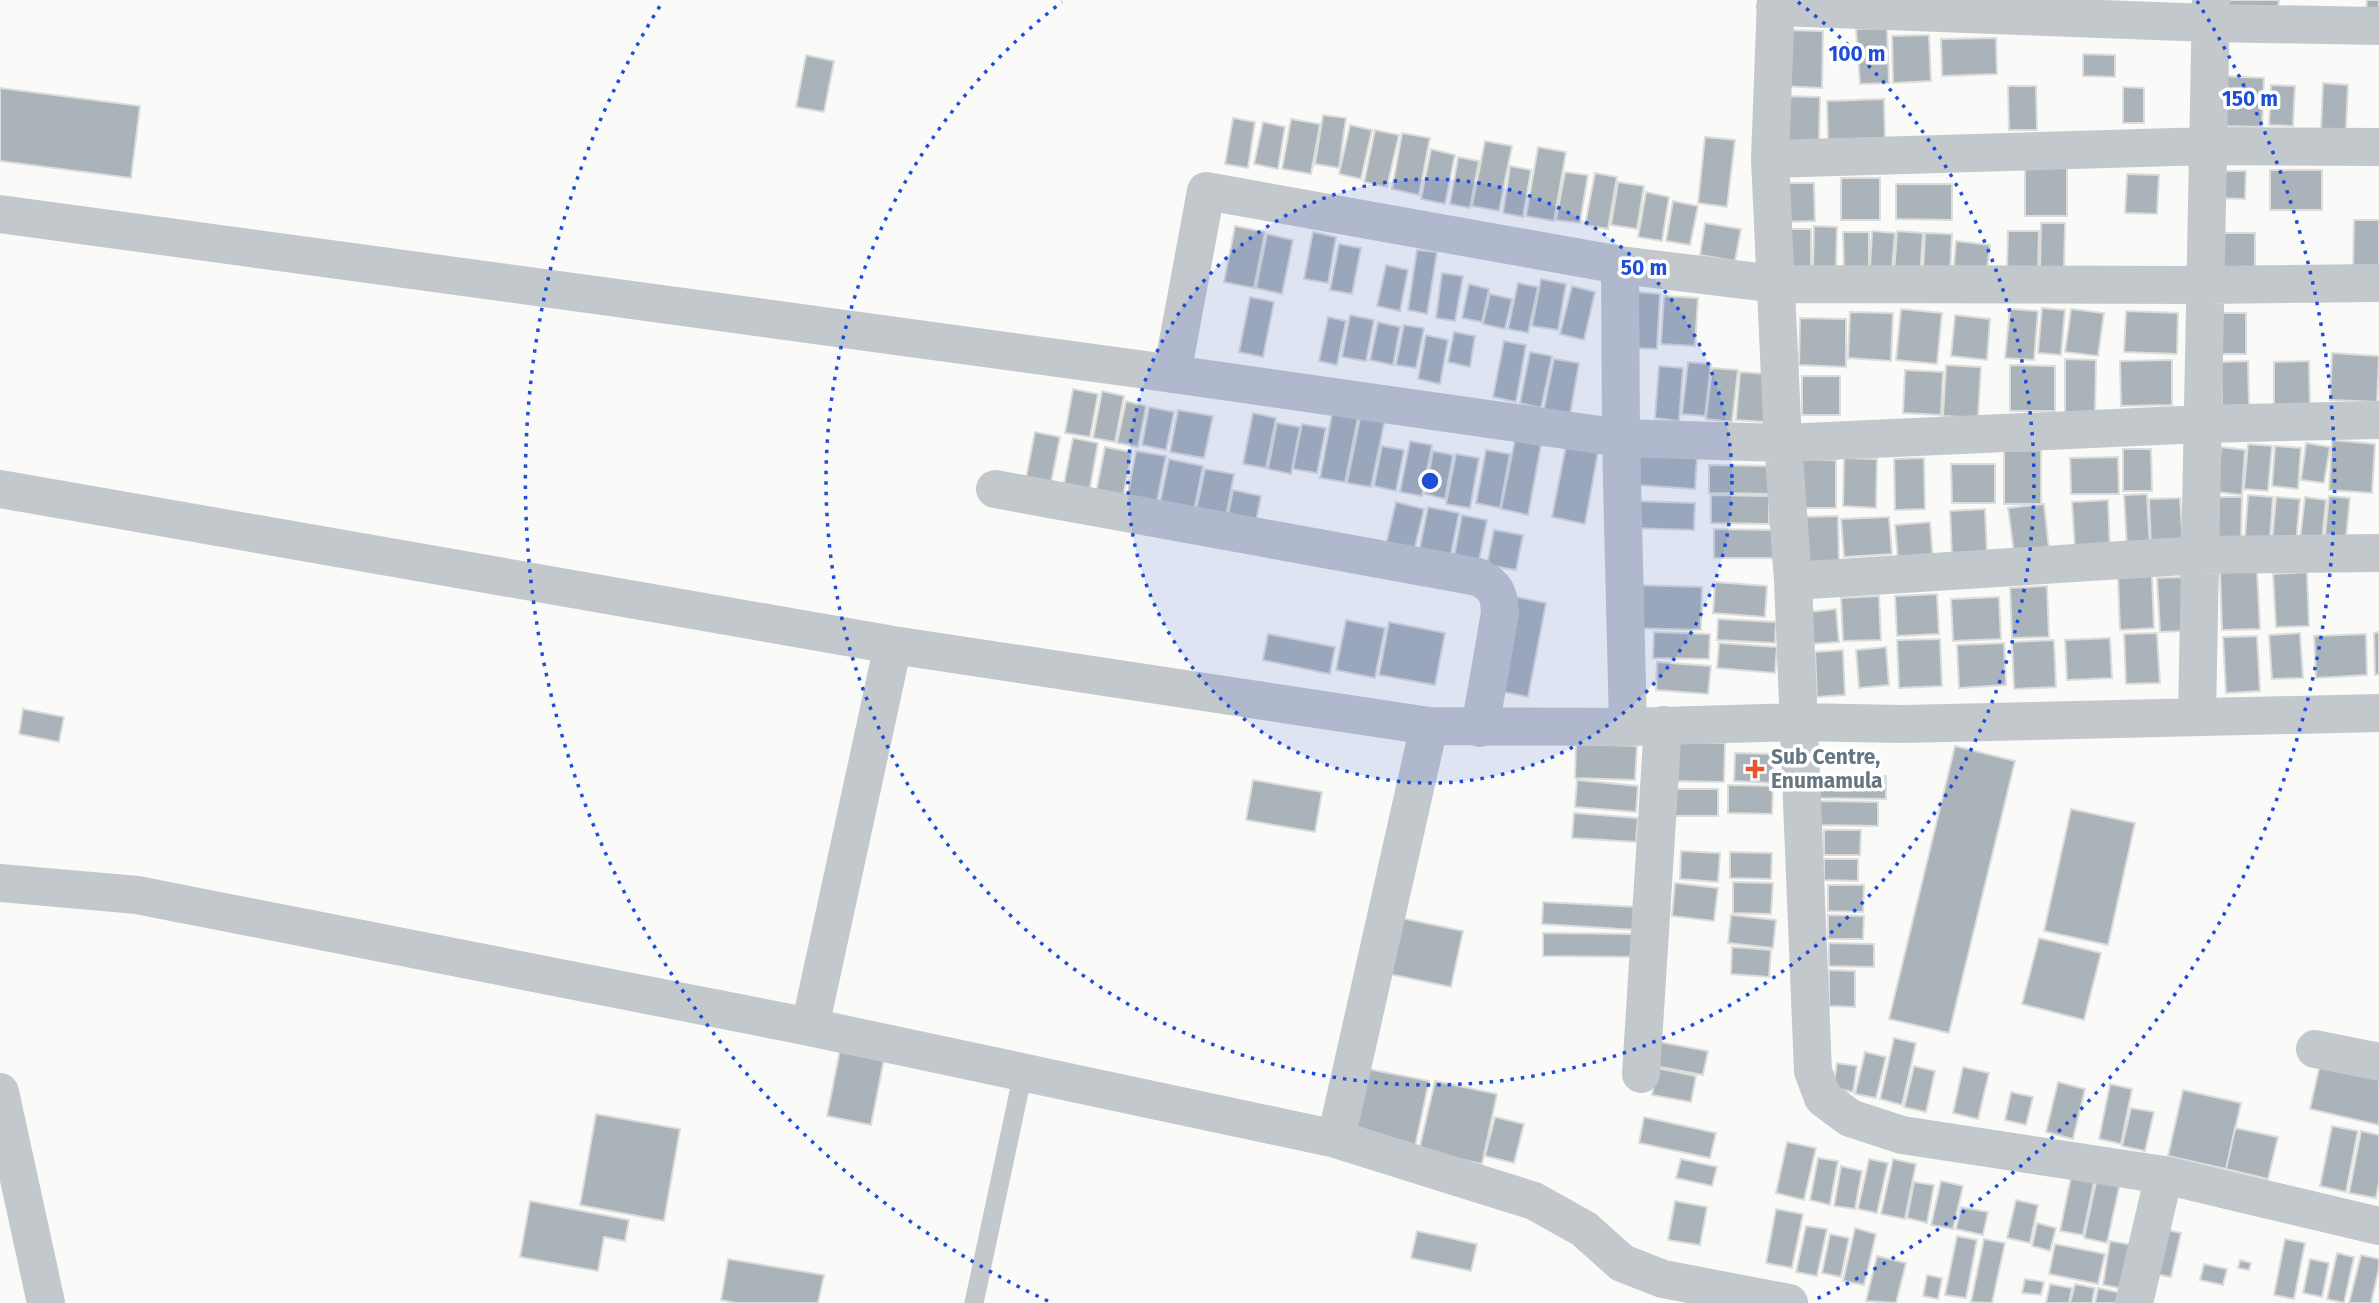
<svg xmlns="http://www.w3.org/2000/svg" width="2379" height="1303" viewBox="0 0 2379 1303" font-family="'Fira Sans',sans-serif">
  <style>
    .building { fill: #aab3b9; stroke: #dcdcda; stroke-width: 2 }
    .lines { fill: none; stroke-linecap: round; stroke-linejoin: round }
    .service { stroke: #c3c8cc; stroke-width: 19 }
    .minor { stroke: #c3c8cc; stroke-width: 38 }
    .ring { fill: none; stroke: #1d4ed8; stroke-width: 3.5; stroke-dasharray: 3.5 7 }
    .poi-dot { fill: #e4572e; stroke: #fff; stroke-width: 2.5 }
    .labels { text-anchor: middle; stroke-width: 7; stroke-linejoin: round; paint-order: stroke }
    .poi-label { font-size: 21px; font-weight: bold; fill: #657683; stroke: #fff; text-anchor: start }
    .centre { fill: #1d4ed8; stroke: #fff; stroke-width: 3.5 }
    .ring-label { font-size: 21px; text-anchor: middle; font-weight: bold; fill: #1d4ed8; stroke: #fff; stroke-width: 7; stroke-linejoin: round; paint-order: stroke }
  </style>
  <rect width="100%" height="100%" fill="#fafaf8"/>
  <path class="building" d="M2228 0H2279L2277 14 2227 6Z
    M2367 0H2379V11H2366Z
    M1887 28 1889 83 1860 84 1856 29Z
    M1779 30 1823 31 1822 88 1777 86Z
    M1929 35 1931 81 1893 83 1892 36Z
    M1996 38 1997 74 1942 76 1941 39Z
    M2083 54 2115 55V77L2083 76Z
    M806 55 834 61 824 112 796 107Z
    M2220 76 2264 78 2262 127 2218 126Z
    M2323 83 2348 85 2346 130 2321 129Z
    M2271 85 2295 86 2293 126 2269 125Z
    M2008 86H2036L2037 130H2009Z
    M2123 87 2144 88V123H2123Z
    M0 88 140 106 131 178 0 161Z
    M1778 96 1820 97 1819 142H1777Z
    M1884 99 1885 139 1828 141 1827 101Z
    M1323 115 1346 118 1339 168 1315 164Z
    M1233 118 1255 122 1248 168 1225 164Z
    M1291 119 1320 124 1311 174 1282 169Z
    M1263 122 1285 127 1278 169 1254 164Z
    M1350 125 1372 130 1361 179 1339 174Z
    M1375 130 1399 135 1387 187 1364 182Z
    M1402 133 1430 138 1419 195 1392 189Z
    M1705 137 1735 140 1727 207 1698 203Z
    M1485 141 1512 146 1499 211 1472 206Z
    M1538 147 1566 152 1554 221 1526 216Z
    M1431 149 1455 155 1445 204 1421 199Z
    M1458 157 1479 161 1470 208 1450 204Z
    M1510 166 1531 170 1523 217 1503 213Z
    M2025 166H2067V216H2025Z
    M2270 170H2322V210H2270Z
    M2218 171H2246L2245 199 2218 198Z
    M1565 172 1588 175 1580 223 1556 220Z
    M1595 173 1617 177 1608 229 1585 225Z
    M2127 174 2159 175 2157 214 2125 213Z
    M1841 178H1880V220H1841Z
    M1618 182 1644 186 1637 229 1611 225Z
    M1783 183H1814L1815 221 1783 222Z
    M1896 184H1952V220L1896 219Z
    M1646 192 1669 197 1662 241 1638 237Z
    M1673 201 1698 206 1690 245 1666 241Z
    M2354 220H2379V271L2353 270Z
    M1705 223 1741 229 1735 261 1700 255Z
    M2041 223H2065L2064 271 2040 270Z
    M1235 226 1265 232 1254 288 1224 282Z
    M1814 226 1837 227 1836 269H1813Z
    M1787 229H1811V269L1787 268Z
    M1872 231 1895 233 1892 270 1870 269Z
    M1897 231 1923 233 1920 276 1894 274Z
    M2008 231H2039L2038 272 2007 271Z
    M1313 232 1336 237 1328 283 1304 279Z
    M1843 232H1869V273H1844Z
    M1925 233 1952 234 1950 274 1923 273Z
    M2218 233H2255V267H2218Z
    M1267 234 1293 240 1282 294 1256 288Z
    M1956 241 1990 245 1987 270 1954 266Z
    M1339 244 1361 248 1352 294 1330 290Z
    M1417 250 1437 252 1427 314 1408 310Z
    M1386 265 1408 270 1400 311 1377 306Z
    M1442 273 1463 276 1455 321 1436 318Z
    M1541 279 1566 284 1558 330 1532 326Z
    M1518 283 1538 287 1528 333 1508 329Z
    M1469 284 1489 289 1482 322 1462 318Z
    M1572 286 1595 292 1584 340 1560 334Z
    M1638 292 1660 294 1657 349 1635 348Z
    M1490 294 1512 299 1505 329 1483 324Z
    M1664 296 1698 298 1695 346 1661 344Z
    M1250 297 1274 302 1263 357 1239 352Z
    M2042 308 2065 310 2061 355 2038 353Z
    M1901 309 1942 313 1937 364 1896 360Z
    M2010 309 2038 311 2034 360 2005 358Z
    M2071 309 2104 313 2098 356 2065 352Z
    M2126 311 2178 313 2177 354 2124 352Z
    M1850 312 1893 313 1891 361 1848 358Z
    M2220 313H2246V354H2220Z
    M1350 315 1374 320 1366 361 1342 357Z
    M1955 315 1990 319 1987 360 1951 356Z
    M1328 317 1346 321 1337 365 1319 361Z
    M1800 318 1846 319V367L1799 365Z
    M1378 322 1400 327 1393 365 1370 360Z
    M1404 325 1424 328 1416 368 1396 365Z
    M1454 332 1475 336 1470 367 1448 362Z
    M1426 335 1448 340 1440 384 1418 379Z
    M1504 341 1526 345 1516 402 1493 397Z
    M1530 352 1552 356 1541 408 1520 403Z
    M2332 353 2379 356 2377 402 2330 400Z
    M1554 359 1579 363 1570 415 1544 409Z
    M2065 359 2096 360 2095 416 2065 415Z
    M2172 360V405L2121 406 2120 361Z
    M2248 361 2249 406H2222L2221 362Z
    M2309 361 2310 406H2274V362Z
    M1688 362 1711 364 1705 416 1682 414Z
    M1946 365 1981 367 1978 418 1943 416Z
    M2010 365 2055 366V411H2010Z
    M1659 366 1683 368 1679 421 1655 418Z
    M1712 368 1738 370 1732 422 1706 419Z
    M1905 370 1943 372 1941 415 1903 413Z
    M1740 372 1769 374 1765 422 1736 420Z
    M1802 376H1840V415H1802Z
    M1073 389 1098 394 1090 437 1065 433Z
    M1102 391 1124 396 1115 442 1093 438Z
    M1126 401 1146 406 1138 447 1117 443Z
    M1334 403 1360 407 1345 482 1320 478Z
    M1149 407 1174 412 1166 450 1142 445Z
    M1178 410 1213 416 1204 458 1170 452Z
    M1253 413 1276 418 1266 468 1243 464Z
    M1361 414 1385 419 1371 487 1347 483Z
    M1277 423 1300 427 1291 474 1268 469Z
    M1302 424 1326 428 1317 473 1293 469Z
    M1035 432 1060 437 1051 483 1026 478Z
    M1073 438 1098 443 1089 493 1063 488Z
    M1515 440 1541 445 1528 515 1501 509Z
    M2332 440 2375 444 2372 493 2329 490Z
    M1410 441 1432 445 1422 496 1400 492Z
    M2306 443 2330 447 2324 483 2301 480Z
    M2248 444 2272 446 2268 491 2244 489Z
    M1382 446 1404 450 1396 491 1374 486Z
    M1566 446 1598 452 1585 524 1552 517Z
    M2275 446 2301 448 2298 489 2272 486Z
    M1105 447 1132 452 1122 502 1095 497Z
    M2221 447 2245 450 2242 495 2217 492Z
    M2123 449H2151L2152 491H2123Z
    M1486 450 1510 454 1500 508 1476 503Z
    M2041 450V504H2004V451Z
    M1136 451 1166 456 1155 511 1126 505Z
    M1433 451 1453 455 1445 499 1425 494Z
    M1456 454 1479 458 1470 508 1446 504Z
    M1638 454 1697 458 1695 489 1636 485Z
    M2118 457 2119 494H2071L2070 458Z
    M1844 458 1877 459 1876 508 1843 506Z
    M1924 458 1925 509 1895 510 1894 459Z
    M1169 459 1203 466 1193 515 1159 508Z
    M1802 459 1836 460V508H1802Z
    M1951 464H1995V503H1952Z
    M1709 465 1770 466V494L1709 493Z
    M1205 469 1234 474 1224 527 1194 521Z
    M1233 490 1261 496 1255 526 1227 520Z
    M2147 494 2150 548 2127 549 2124 495Z
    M1711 495 1769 496V524L1711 523Z
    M2248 495 2273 497 2270 539 2245 538Z
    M2329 496 2350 498 2346 537 2325 535Z
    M2217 497H2242L2241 538 2216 537Z
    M2276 497 2300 499 2296 544 2272 542Z
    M2305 497 2326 500 2322 542 2300 539Z
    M2180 498 2183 544 2151 546 2149 499Z
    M2108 500 2110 550 2075 551 2072 502Z
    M1633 501 1695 503 1694 530 1633 528Z
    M1396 502 1424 509 1412 559 1384 553Z
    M2044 504 2049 549 2014 553 2008 508Z
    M1428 507 1459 513 1450 559 1419 553Z
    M1985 509 1987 554 1952 556 1950 511Z
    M1462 515 1487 520 1478 566 1453 562Z
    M1838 516 1839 563H1803L1802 517Z
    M1889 517 1892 554 1844 557 1841 519Z
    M1930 522 1933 559 1898 562 1895 525Z
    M1714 529 1774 530V558H1714Z
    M1494 530 1523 535 1516 570 1487 565Z
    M2257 569 2260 629 2222 630 2220 570Z
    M2307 572 2309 626 2276 627 2273 574Z
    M2152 576 2154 628 2120 630 2118 578Z
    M2183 577 2185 631 2160 632 2157 578Z
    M1715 582 1767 586 1765 617 1713 613Z
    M1635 585 1702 587 1701 630 1634 628Z
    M2047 586 2049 637 2012 638 2010 588Z
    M1937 594 1939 634 1897 636 1895 596Z
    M1879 596 1881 640 1843 641 1841 598Z
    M1517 597 1546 603 1528 697 1499 691Z
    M1999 597 2001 639 1953 641 1951 599Z
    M1836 609 1839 642 1812 644 1810 612Z
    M1718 619 1776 622 1775 643 1717 640Z
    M1346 620 1385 628 1375 678 1336 670Z
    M1389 622 1445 633 1435 685 1379 675Z
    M1654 632 1710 634 1709 659 1653 658Z
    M2379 632V674L2375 675 2374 633Z
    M2157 633 2160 683 2126 684 2124 634Z
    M2300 633 2303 678 2272 679 2269 635Z
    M1268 634 1335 647 1330 674 1263 660Z
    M2366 634 2367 675 2316 678 2314 636Z
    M2257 636 2260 691 2226 693 2223 637Z
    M2110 638 2112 678 2067 680 2065 640Z
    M1940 639 1942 686 1899 688 1897 640Z
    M2054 640 2056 687 2014 689 2012 642Z
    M1719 643 1777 647 1775 673 1717 668Z
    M2004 643 2006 685 1959 688 1957 645Z
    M1886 647 1889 685 1859 688 1856 650Z
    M1843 650 1845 695 1817 697 1815 652Z
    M1657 662 1711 666 1708 694 1656 690Z
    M23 709 64 717 59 742 19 734Z
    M1673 742 1725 743 1724 782 1672 781Z
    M1576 744 1637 746 1635 780 1575 778Z
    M1955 746 2015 761 1949 1033 1889 1019Z
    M1735 753 1773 754V783L1734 781Z
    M1819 775 1886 776V799L1818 798Z
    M1253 780 1322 792 1315 832 1246 820Z
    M1577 780 1638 786 1636 812 1575 807Z
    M1728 785 1773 786 1772 814 1728 813Z
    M1671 789H1718V816H1671Z
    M1820 801 1878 802V826L1820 825Z
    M2071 809 2135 823 2108 945 2044 931Z
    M1574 813 1638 818 1636 842 1572 838Z
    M1824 830H1861L1860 855H1824Z
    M1681 851 1720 853 1718 882 1680 879Z
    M1730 852 1772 853 1771 879 1730 878Z
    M1824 859H1858V881L1824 880Z
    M1733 882 1773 883 1771 914 1733 913Z
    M1675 883 1718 888 1714 921 1672 916Z
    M1828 885H1864L1863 912 1828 911Z
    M1543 902 1638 907 1637 930 1542 924Z
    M1731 915 1776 920 1773 948 1728 943Z
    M1828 915 1864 916 1863 939H1828Z
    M1401 918 1463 931 1451 987 1389 974Z
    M1543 933 1637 934V957L1543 956Z
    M2039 938 2101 953 2084 1020 2022 1004Z
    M1829 943 1874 944V967L1829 966Z
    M1732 947 1771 950 1769 977 1731 974Z
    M1829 970 1855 971V1007L1829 1006Z
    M1894 1038 1916 1043 1902 1105 1880 1099Z
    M1660 1042 1708 1051 1703 1075 1655 1066Z
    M840 1050 884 1059 871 1125 827 1116Z
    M1865 1052 1886 1057 1876 1098 1855 1094Z
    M2322 1055 2379 1068V1125L2310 1109Z
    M1837 1063 1857 1066 1853 1092 1833 1088Z
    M1914 1066 1935 1071 1926 1112 1904 1107Z
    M1963 1067 1989 1073 1978 1119 1953 1113Z
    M1657 1068 1696 1076 1691 1102 1652 1095Z
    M1368 1069 1429 1081 1415 1147 1355 1136Z
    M1435 1081 1497 1094 1482 1164 1419 1150Z
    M2058 1082 2085 1089 2073 1139 2046 1132Z
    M2110 1084 2132 1089 2121 1144 2099 1139Z
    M2183 1090 2241 1103 2226 1169 2168 1156Z
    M2011 1092 2033 1097 2026 1125 2005 1120Z
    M2131 1108 2154 1112 2145 1151 2122 1146Z
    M596 1114 680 1129 664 1221 580 1205Z
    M1495 1117 1524 1124 1514 1163 1485 1156Z
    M1644 1117 1716 1133 1710 1158 1639 1143Z
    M2332 1126 2358 1131 2346 1192 2320 1186Z
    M2235 1128 2278 1137 2268 1179 2226 1169Z
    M2361 1131 2379 1135V1182L2376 1198 2349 1193Z
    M1787 1142 1816 1148 1804 1200 1776 1193Z
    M1818 1158 1838 1161 1830 1205 1810 1200Z
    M1681 1159 1717 1167 1712 1186 1676 1178Z
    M1869 1159 1888 1163 1877 1213 1858 1209Z
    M1893 1159 1916 1164 1905 1219 1881 1214Z
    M1841 1166 1862 1171 1855 1209 1834 1206Z
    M2071 1177 2094 1182 2083 1235 2060 1231Z
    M2097 1178 2120 1183 2107 1243 2084 1238Z
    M1941 1181 1963 1186 1953 1229 1931 1225Z
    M1914 1182 1934 1185 1927 1223 1907 1218Z
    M2016 1200 2038 1205 2030 1243 2007 1238Z
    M530 1201 629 1220 625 1241 604 1237 598 1271 520 1257Z
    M1675 1201 1707 1207 1700 1245 1668 1240Z
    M1961 1207 1988 1212 1983 1235 1956 1229Z
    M1776 1209 1803 1214 1792 1268 1766 1263Z
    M2037 1223 2056 1228 2050 1251 2032 1246Z
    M1806 1226 1827 1229 1817 1276 1796 1272Z
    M1855 1228 1876 1234 1864 1285 1843 1281Z
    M2159 1228 2181 1233 2171 1277 2149 1273Z
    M1417 1231 1477 1244 1471 1271 1411 1258Z
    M1830 1234 1849 1238 1841 1277 1822 1273Z
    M1957 1236 1977 1240 1966 1298 1945 1295Z
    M1984 1239 2005 1243 1992 1303 1971 1302Z
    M2285 1239 2305 1243 2294 1299 2274 1295Z
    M2110 1241 2139 1246 2131 1290 2103 1285Z
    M2055 1244 2105 1254 2098 1284 2049 1274Z
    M2337 1253 2354 1257 2344 1303 2327 1299Z
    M2361 1255 2379 1259V1268L2371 1303H2349Z
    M1877 1256 1906 1263 1896 1303 1866 1301Z
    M728 1259 824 1275 818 1303H736L721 1300Z
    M2310 1259 2329 1263 2322 1297 2303 1293Z
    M2240 1260 2251 1263 2249 1270 2238 1268Z
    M2204 1264 2227 1269 2223 1285 2200 1280Z
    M1927 1275 1942 1278 1938 1299 1923 1296Z
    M2025 1279 2044 1282 2041 1295 2022 1293Z
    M2050 1284 2072 1288 2069 1303H2046Z
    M2075 1284 2095 1288 2092 1303H2070Z
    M2098 1288 2126 1294 2124 1303H2095Z"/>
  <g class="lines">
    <path class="service" d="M974 1303 1023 1073"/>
    <path class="minor" d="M1776 0 1770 159 1783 443 1793 581 1813 1071 1823 1098 1850 1118 1902 1135 2164 1175 2379 1226
      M1775 7 2210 23 2379 26
      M1770 159 2208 146 2379 147
      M0 214 1131 368 1621 438 1783 443 2202 424 2379 420
      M1620 265 1621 438 1628 727
      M1172 374 1206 191 1620 265 1776 284 2205 285 2379 283
      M0 489 893 645 1429 726 1628 727 1798 722 1903 724 2379 713
      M995 489 1478 577C1496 586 1499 593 1500 613L1480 728
      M1793 581 2200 555 2379 553
      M2197 716 2211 0
      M0 883 137 895 810 1027 1336 1139 1429 726
      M810 1027 893 645
      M2315 1049 2379 1062
      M1641 1074 1663 725
      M0 1092 46 1303
      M1336 1139 1534 1201 1584 1229 1622 1263 1663 1279 1789 1303
      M2134 1303 2164 1175"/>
  </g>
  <circle cx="1430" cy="481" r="302" fill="#1d4ed8" fill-opacity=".12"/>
  <g class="ring">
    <circle cx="1430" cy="481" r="302"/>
    <path d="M1798 2A604 604 0 1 1 1062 2"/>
    <path d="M1048 1301A905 905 0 0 1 663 1M2197 1A905 905 0 0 1 1812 1301"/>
  </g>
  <path class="poi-dot" d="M1751.5 758.5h7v7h7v7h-7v7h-7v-7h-7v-7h7z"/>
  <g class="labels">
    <g class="poi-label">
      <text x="1771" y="764">Sub Centre,<tspan x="1771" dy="24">Enumamula</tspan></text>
    </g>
  </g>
  <circle cx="1430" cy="481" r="10" class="centre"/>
  <g class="ring-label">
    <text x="1857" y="61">100 m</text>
    <text x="2250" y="106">150 m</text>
    <text x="1644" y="275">50 m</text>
  </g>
</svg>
